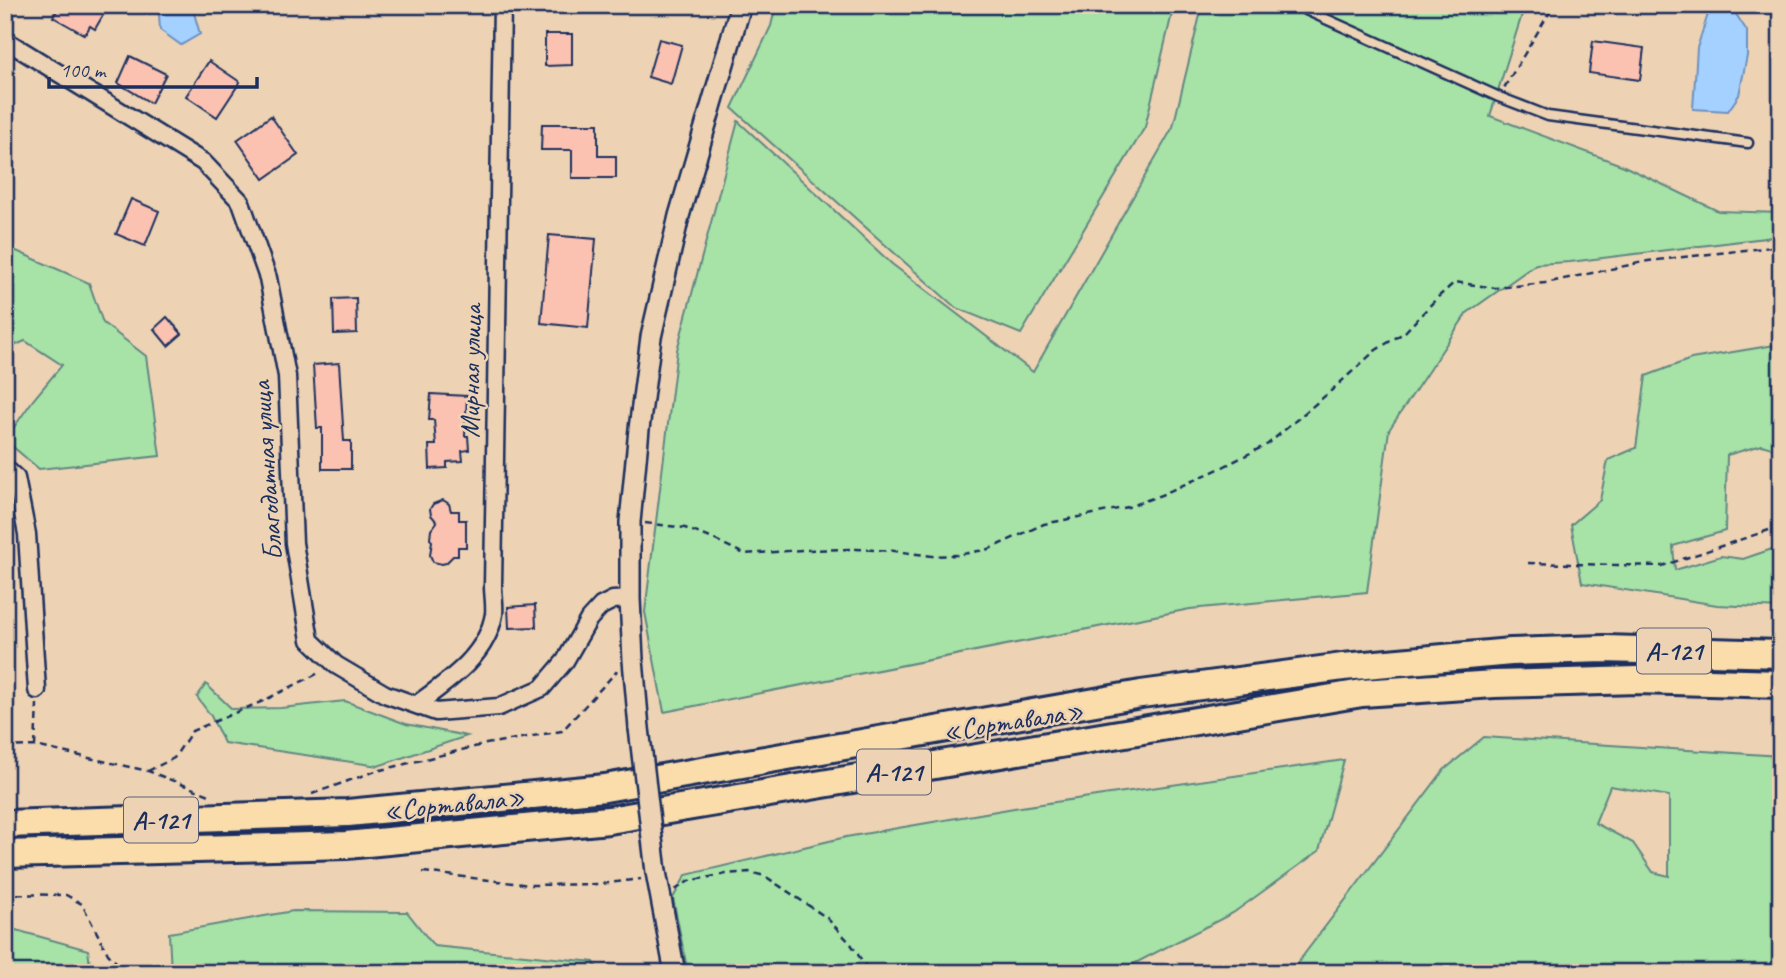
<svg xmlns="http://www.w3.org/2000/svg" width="1786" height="978" viewBox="0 0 1786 978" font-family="Caveat,sans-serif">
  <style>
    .green { fill: #a7e2a7; stroke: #618882; stroke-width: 2; fill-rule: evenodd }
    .water { fill: #a4d1ff; stroke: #6d90bf; stroke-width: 2 }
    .building { fill: #fbc2b1; stroke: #1b2f5e; stroke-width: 2 }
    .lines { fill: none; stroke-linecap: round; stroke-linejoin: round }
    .service-casing { stroke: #1b2f5e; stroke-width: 13 }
    .minor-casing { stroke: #1b2f5e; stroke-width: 21 }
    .tertiary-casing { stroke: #1b2f5e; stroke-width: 24 }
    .trunk-casing { stroke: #1b2f5e; stroke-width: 32 }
    .path { stroke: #1b2f5e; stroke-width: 2.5; stroke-dasharray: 7 5; stroke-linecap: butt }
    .service { stroke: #edd3b4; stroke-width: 8 }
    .minor { stroke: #edd3b4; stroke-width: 16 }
    .tertiary { stroke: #edd3b4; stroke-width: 19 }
    .trunk { stroke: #faddab; stroke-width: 26 }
    .tertiary-bridge-casing { stroke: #1b2f5e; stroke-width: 24; stroke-linecap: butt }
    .tertiary-bridge { stroke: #edd3b4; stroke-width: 19 }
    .labels { text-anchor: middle; stroke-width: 5; stroke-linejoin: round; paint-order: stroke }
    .shield { fill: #edd3b4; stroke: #5a6078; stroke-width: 2 }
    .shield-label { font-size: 26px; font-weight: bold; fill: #1b2f5e }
    .street-label { font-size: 28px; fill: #1b2f5e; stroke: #edd3b4 }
  </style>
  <rect width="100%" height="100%" fill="#edd3b4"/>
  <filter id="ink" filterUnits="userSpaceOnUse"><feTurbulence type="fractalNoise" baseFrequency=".0143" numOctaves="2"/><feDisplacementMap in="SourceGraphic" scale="14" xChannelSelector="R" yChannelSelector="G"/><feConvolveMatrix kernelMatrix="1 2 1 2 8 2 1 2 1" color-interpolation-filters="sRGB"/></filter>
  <g filter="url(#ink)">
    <path class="green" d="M776 5H1174L1145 127 1021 334 956 308 732 108 771 26Z
      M1189 5H1525L1490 116 1624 166 1718 211 1781 213V236L1570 262 1536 264 1467 313 1389 430 1367 592 1190 609 664 712 645 612 677 350 738 121 892 264 1033 372 1173 127 1201 11Z
      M5 246 89 283 103 323 146 356 160 456 39 469 5 440 33 400 62 365 25 341 5 350Z
      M1781 344V451L1762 445 1727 455 1725 531 1673 546 1675 570 1721 556 1743 559 1781 546V608L1717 605 1582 583 1571 525 1600 500 1608 460 1636 448 1646 376 1691 359Z
      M206 684 232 709 281 708 345 701 406 724 467 736 378 766 224 743 211 716 197 697Z
      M1484 737 1781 756V973H1290L1444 770ZM1610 786 1669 796V876L1653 872 1633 843 1595 823Z
      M1344 760 1319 851 1233 913 1116 973H688L673 898 686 875 846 837 1014 808Z
      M293 911 407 912 434 946 594 962 599 973H171L169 933Z
      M5 927 88 950 91 973H5Z"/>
    <path class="water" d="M148 5H199L194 13 200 34 181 45 160 30 159 14Z
      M1711 5H1730L1747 31V56L1739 95 1728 111 1693 109 1697 48Z"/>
    <path class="building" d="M60 5H92L105 12 95 29 90 26 85 35 53 17Z
      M545 34H572V65L545 66Z
      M659 39 682 45 671 84 648 77Z
      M1593 41 1644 48 1640 80 1589 73Z
      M130 56 166 74 151 103 118 83Z
      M209 61 240 82 217 117 186 96Z
      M271 116 298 155 264 179 237 140Z
      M542 124H598V156H616V178H572V150H541Z
      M131 199 159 211 145 246 116 234Z
      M549 235 596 239 588 328 541 323Z
      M356 298 357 333 334 334 333 299Z
      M167 317 182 334 168 346 154 329Z
      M339 363 344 441H351V469H322V428H317L313 365Z
      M431 394 467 396 465 436H468L469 450 462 451 463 461 447 462V468L430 469 429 445H436L434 420H429Z
      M443 500 449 504 451 511H459V520H466V547H458V556H453L446 563 442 564 433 562 430 555 432 541 430 539 431 530 437 522 431 515 430 509 433 504Z
      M535 605 536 627 509 628 508 607Z"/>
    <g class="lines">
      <g class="service-casing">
        <path id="service" d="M1295 5 1499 97 1548 116 1748 143"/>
      </g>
      <g class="minor-casing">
        <path id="minor" d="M5 40 203 162 241 202 268 278 287 376 294 543 310 640 336 665 385 694 436 712 499 707 542 688 565 661 589 619 601 606 613 600 630 599
          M5 468 16 478 27 534 37 690
          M416 705C448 681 487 656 494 614 495 605 493 595 493 586L502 5"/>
      </g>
      <g class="tertiary-casing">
        <path id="tertiary" d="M639 728 633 660 630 599V522L639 429 651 337 679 216 741 5
          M656 872 675 973"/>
      </g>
      <g class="trunk-casing">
        <path id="trunk" d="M5 824 348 813 605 788 1141 694 1343 667 1511 652 1604 649 1781 654
          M5 854 346 845 609 820 1362 693 1494 684 1637 680 1781 684"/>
      </g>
      <path class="path" d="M1504 88 1554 5
        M645 523 685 528 713 539 744 554 803 550 856 549 895 551 932 556 958 555 989 549 1044 524 1128 507 1161 495 1223 467 1268 444 1332 390 1376 350 1405 332 1438 297 1455 282 1495 288 1545 283 1648 261 1781 246
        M1528 563 1662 566 1781 526
        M35 746 37 704
        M5 747 35 746 148 771 212 796
        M148 771 174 758 192 731 263 701 321 672
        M312 794 373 772 486 744 562 731 617 671
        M423 872 530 885 600 884 641 879
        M675 890 689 881 726 874 749 872 765 876 827 918 851 944 870 973
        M5 894 66 895 82 904 108 954 127 973"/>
      <use href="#service" class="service"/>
      <use href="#minor" class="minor"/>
      <use href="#tertiary" class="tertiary"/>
      <use href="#trunk" class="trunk"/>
      <g class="tertiary-bridge-casing">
        <path id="tertiary-bridge" d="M639 728 656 872"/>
      </g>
      <use href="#tertiary-bridge" class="tertiary-bridge"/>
    </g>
  </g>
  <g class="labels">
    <g class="shield">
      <rect x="1637" y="628.5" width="74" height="45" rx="5"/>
      <rect x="857" y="749.5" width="74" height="45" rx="5"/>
      <rect x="124" y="797.5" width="74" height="45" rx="5"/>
    </g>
    <g class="shield-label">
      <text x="1674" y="660">А-121</text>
      <text x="894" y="781">А-121</text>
      <text x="161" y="829">А-121</text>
    </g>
    <g class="street-label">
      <text transform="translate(470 371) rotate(-89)" y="10">Мирная улица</text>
      <text transform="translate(266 471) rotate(-94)" y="10">Благодатная улица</text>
      <text transform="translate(1013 720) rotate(-9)" y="10">«Сортавала»</text>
      <text transform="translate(454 803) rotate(-6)" y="10">«Сортавала»</text>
    </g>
  </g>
  <rect width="1786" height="978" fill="none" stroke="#edd3b4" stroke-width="28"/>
  <rect x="14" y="14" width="1758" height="950" fill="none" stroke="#1b2f5e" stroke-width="2.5" filter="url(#ink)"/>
  <path d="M49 77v10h208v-10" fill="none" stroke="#1b2f5e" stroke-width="3.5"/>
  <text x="60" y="77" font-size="21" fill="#1b2f5e" stroke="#edd3b4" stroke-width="5" paint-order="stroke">100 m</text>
</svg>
